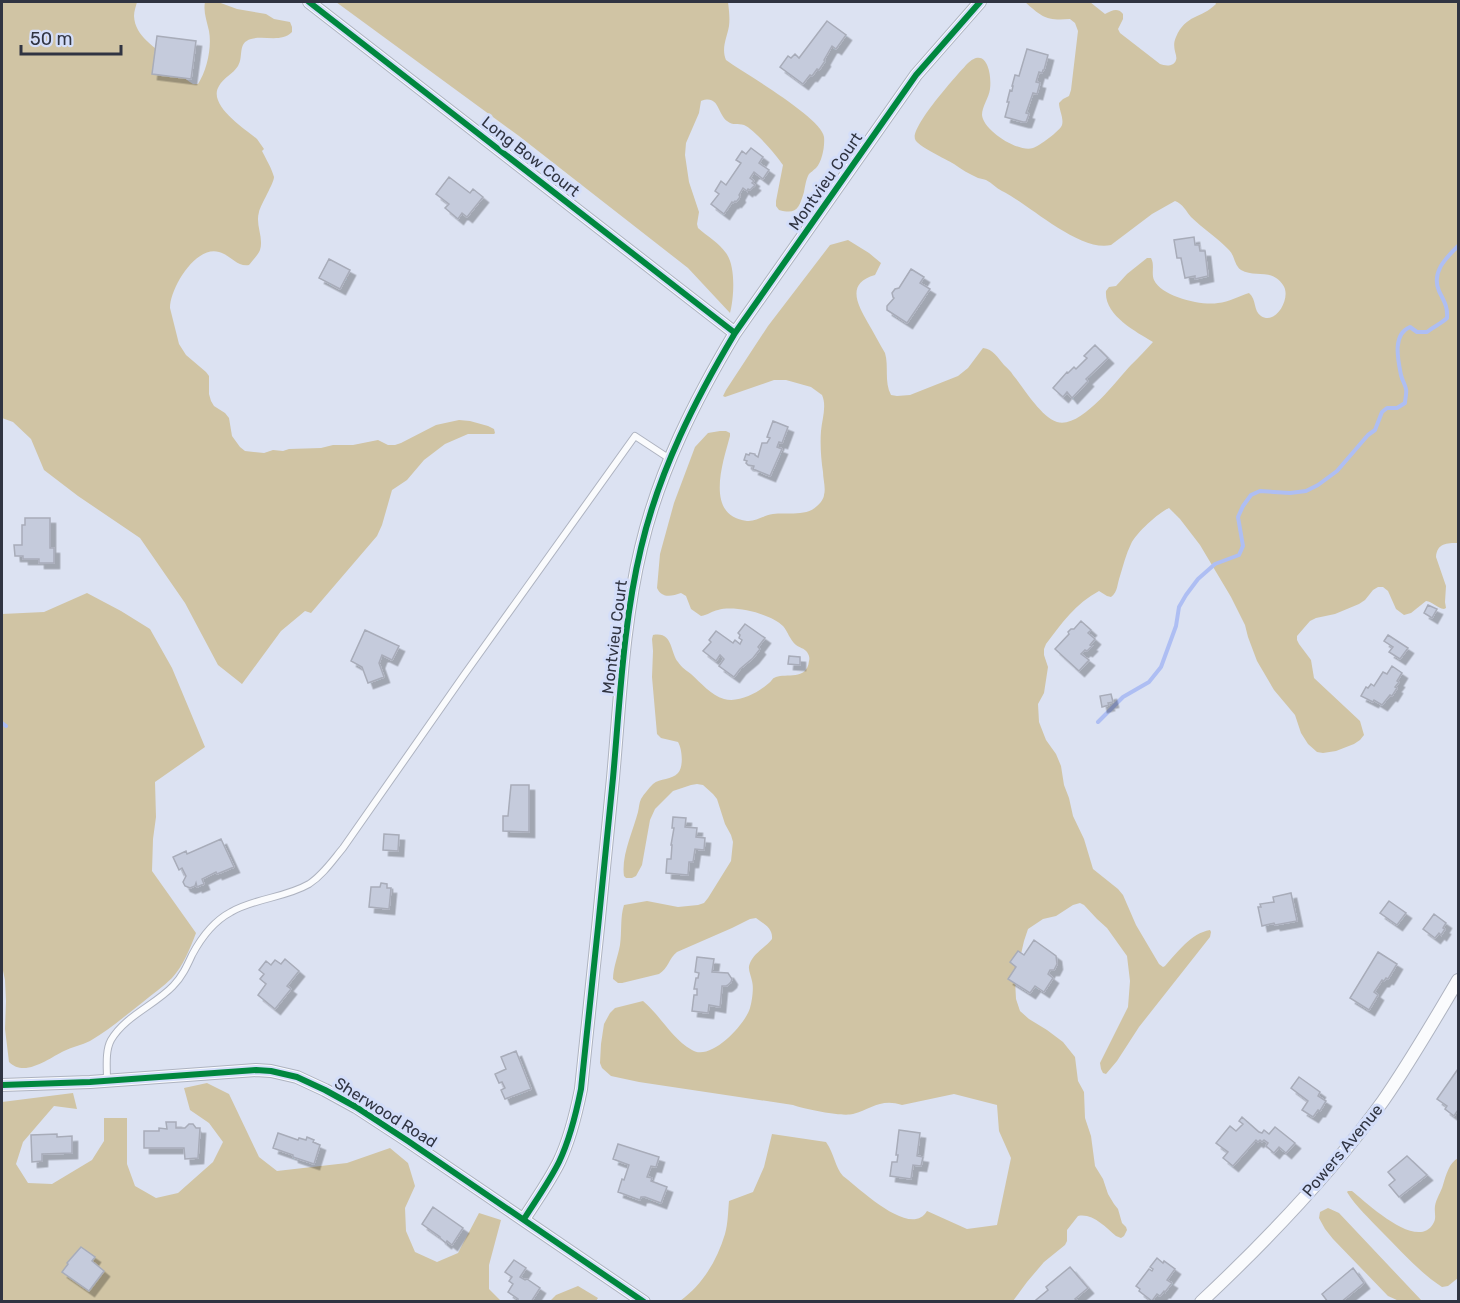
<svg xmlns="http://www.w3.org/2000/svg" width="1460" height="1303" viewBox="0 0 1460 1303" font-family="Rubik,sans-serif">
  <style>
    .green { fill: #d0c4a4 }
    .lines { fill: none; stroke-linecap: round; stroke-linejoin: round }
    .stream { stroke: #aebef3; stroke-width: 4 }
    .building { fill: #c5cbdc; stroke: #a8acb9; stroke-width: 1.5; filter: url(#shadow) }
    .lane-casing { stroke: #aeb3c0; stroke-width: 8 }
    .street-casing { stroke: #aeb3c0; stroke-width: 14 }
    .lane { stroke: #fafbfd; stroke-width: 6 }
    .street { stroke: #fafbfd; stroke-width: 12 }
    .cycleway-casing { stroke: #d4defa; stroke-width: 10 }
    .cycleway { stroke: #00873e; stroke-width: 6 }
    .labels { text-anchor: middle; stroke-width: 6; stroke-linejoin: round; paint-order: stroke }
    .street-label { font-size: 16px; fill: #303442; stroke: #d4defa }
  </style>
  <defs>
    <filter id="shadow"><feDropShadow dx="5.5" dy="5.5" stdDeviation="0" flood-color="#0004"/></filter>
  </defs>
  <rect width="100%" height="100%" fill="#dce2f2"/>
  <path class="green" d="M2 2H137C136 6 134 11 134 16 135 37 156 47 169 60 177 68 183 79 193 84H198C207 70 212 47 209 31 207 21 203 12 205 2H218L237 9 266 14 274 19 290 22 292 27V32C281 43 264 35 251 39 237 43 244 56 238 66 233 74 223 78 219 86 207 105 245 129 257 139L264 149 262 151C266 159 272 169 274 177 274 183 261 204 259 212 255 225 264 237 260 250 258 255 252 261 249 265 236 267 231 255 219 252 196 245 170 288 170 308L179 344 186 355 206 372 209 376V394L211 401 214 406 225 413 229 418 232 436 240 447 245 451 264 453 273 450 283 451 289 449 321 448 333 445H353L378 440 388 445H395L401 443 436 425 459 420 470 421 488 426 494 429 495 433 494 434H468L445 444 424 460 407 480 392 490 382 525 377 536 311 613 305 611 281 631 242 684 218 665 185 603 140 538 78 496 44 470 31 439 13 422 2 418Z
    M336 2H728C729 10 730 18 729 26 727 38 721 48 726 60 744 73 822 118 824 137 825 146 822 162 816 168 815 169 809 174 809 174 806 179 805 187 804 192 799 208 797 215 779 210L776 206V201L783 165C777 156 754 129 744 125 738 123 733 126 727 121 717 113 719 94 701 101L699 113 686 143 685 155 689 182 699 212 697 224 698 228C707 236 719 243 726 253 736 266 734 298 730 313L688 268 519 136Z
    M1025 2H1090L1105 14C1112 11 1117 7 1123 14V19L1118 29 1120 33 1160 64C1165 66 1174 67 1176 60 1178 55 1171 48 1176 37 1186 14 1201 19 1216 4L1215 2H1458V543C1447 543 1437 543 1436 557L1446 586 1445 602 1446 608 1444 609C1437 608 1433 602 1426 601L1411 613 1404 615 1396 609 1388 591 1383 587H1378L1373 590 1365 600 1359 604 1335 614 1316 618 1310 621 1297 636V640L1299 644 1311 660 1314 678 1360 721 1364 735 1360 740 1354 744 1336 751 1323 753 1317 752 1308 744 1301 733 1295 715 1274 690 1257 661 1248 637 1245 625 1231 597 1200 545 1180 519 1169 508C1158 513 1136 533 1131 544 1126 554 1123 566 1120 576 1117 584 1118 592 1111 597L1107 596 1099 591C1076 603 1061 624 1046 644L1044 649V655L1048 667 1044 693 1038 704 1039 722 1046 740 1056 754 1061 766 1064 785 1069 798 1073 816 1084 839 1093 869 1118 889 1123 895 1136 925 1159 964 1163 967 1165 966C1177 953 1191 933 1210 930L1211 932 1210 937 1139 1027 1117 1061 1106 1074 1103 1073 1101 1069 1100 1063 1128 1007 1130 981 1127 956 1107 928 1097 919 1084 905 1080 903 1073 905 1056 916 1043 919 1028 929 1024 941 1015 980 1016 999 1020 1011 1029 1019 1047 1030 1063 1042 1075 1057 1078 1081 1084 1092 1085 1118 1091 1136 1095 1166 1103 1179 1108 1194 1114 1204 1118 1209 1122 1223 1126 1227 1127 1230 1124 1236 1121 1238 1116 1236C1105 1227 1093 1213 1078 1216L1067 1230V1241L1065 1245 1044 1262 1027 1282 1013 1301H680C702 1285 717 1261 725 1234 728 1224 728 1211 729 1201L753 1192 764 1167 772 1134 826 1142C834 1153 835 1167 843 1176 859 1188 911 1239 927 1211L967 1229 997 1225 1011 1158 999 1131 997 1105 954 1094 902 1105C881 1098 871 1109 853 1114 841 1117 805 1109 793 1105L639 1082 611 1076 602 1068 600 1063 601 1044 604 1024 610 1013 615 1008 643 1001C661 1016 671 1038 692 1050 710 1062 745 1025 750 1008 752 1001 754 988 752 981 751 975 747 969 750 963 754 953 766 947 772 939 773 928 764 924 756 918L750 919 732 928 677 952C669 958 668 969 659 974L622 983H618L613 979C613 968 618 956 620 945 622 932 620 917 624 905L647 901 678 907 698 905 704 903 708 898 731 861 733 842 731 835 725 824 717 799 713 794 703 785 697 784 691 785 673 791 655 809 650 820 642 865 636 876 632 878H626L624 876C621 856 633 831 638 812 639 808 639 803 641 799 644 794 649 788 653 784 660 778 672 780 678 773 684 767 682 748 678 742L661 738 657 734 652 677 653 651 652 639 653 635C673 631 670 652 678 662 681 667 687 671 691 674 701 683 711 695 724 699 739 703 758 693 769 683 773 680 771 679 776 677 786 673 807 681 809 661 810 658 809 655 807 652 804 648 800 648 796 645 790 640 788 632 783 626 771 614 735 605 718 610 712 611 708 615 701 616L691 609 686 596 681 593C672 596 662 599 657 588L660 554 674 503 695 447 708 433 720 431H726L730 433V436C723 462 704 516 747 521 756 522 764 515 773 514 787 512 806 517 817 506 820 504 824 498 824 495 826 488 823 479 823 472 821 459 820 444 821 431 822 419 827 406 822 395L811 387 786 380H774L725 397 723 396 726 390 768 326 830 245 848 240 869 253 881 263 875 275C846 283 857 304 868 323 874 333 879 343 885 353 889 366 884 382 891 395L897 396 910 395 958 376 968 368 983 348C993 349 998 358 1004 365 1007 368 1011 371 1013 375 1024 388 1040 416 1057 422 1081 429 1116 381 1131 365 1139 357 1146 350 1153 342 1135 331 1104 315 1106 291L1109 287 1116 286 1127 274 1147 258H1151C1155 265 1151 273 1154 280 1162 297 1202 306 1218 303 1229 302 1239 296 1249 293 1257 300 1253 311 1261 316 1276 326 1292 297 1283 285 1272 268 1255 278 1241 270 1234 265 1235 256 1229 250 1218 238 1203 229 1191 217 1186 211 1183 204 1175 201L1152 214 1111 245C1083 252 1037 212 1014 198 1010 195 1006 193 1002 191 996 188 992 183 986 180 984 179 981 179 978 178 969 174 961 169 954 164 946 159 917 146 915 139 911 126 957 75 967 64 986 45 992 73 990 89 989 98 982 106 982 115 983 130 1018 153 1033 148 1039 146 1060 131 1062 125 1064 118 1059 110 1059 103L1063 99 1069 96 1071 90 1078 31 1075 23 1070 19C1046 21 1042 17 1025 2Z
    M87 593 121 611 150 629 172 668 205 747 155 782 156 817 153 839 152 871 196 933C190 949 183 966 172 978 163 987 152 994 143 1002 126 1015 109 1030 90 1041 82 1045 72 1047 64 1051 49 1058 25 1078 9 1062L5 1029 6 1001 5 980 2 966V614L44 612Z
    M207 1083 229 1094 259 1157 277 1171 347 1163 390 1148 408 1163 415 1186 405 1208 406 1231 415 1252 437 1262 458 1253 479 1213 501 1220 489 1265V1289L501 1301H2V1102L73 1093 77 1109 54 1106 23 1142 16 1164 28 1183 52 1184 92 1160 104 1141V1118H127V1164L135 1186 156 1198 178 1193 213 1162 223 1142 209 1123 190 1110 184 1088Z
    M1458 1158V1278L1448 1286 1442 1287C1419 1272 1401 1251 1382 1232 1370 1219 1356 1207 1347 1192L1348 1191H1352C1367 1203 1417 1251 1433 1224 1437 1218 1434 1213 1435 1206 1436 1199 1441 1192 1443 1185 1446 1175 1449 1163 1458 1158Z
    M1328 1208 1339 1213 1422 1301H1399L1388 1296 1333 1239 1325 1229 1319 1218 1320 1212Z
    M578 1286 598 1298 596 1301H550L556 1295Z"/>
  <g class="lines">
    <path class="stream" d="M1098 722 1123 697 1149 682 1161 667 1176 626 1179 607 1186 595 1198 579 1215 564 1239 555 1243 546 1238 517 1243 506 1251 495 1260 491 1290 493 1306 491 1318 485 1337 471 1368 435 1375 430 1382 412 1387 408H1397L1405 403C1405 399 1407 393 1406 389 1405 384 1402 380 1401 375 1398 360 1392 334 1410 327L1417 332H1427C1434 326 1441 324 1447 318 1448 307 1444 301 1439 291 1431 272 1446 258 1458 246
      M2 723 6 726"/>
  </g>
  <path class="building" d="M827 21 846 35 836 49 832 46 824 60 825 61 819 70 817 69 812 76 810 75 803 84 780 67 788 56 791 58 795 54 799 58Z
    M157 36 196 41 191 79 152 74Z
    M1027 49 1048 55 1044 70H1043L1042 73 1039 72 1036 82 1040 83 1037 94 1033 93 1026 113 1029 114 1026 122H1023L1005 117 1009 102H1007L1010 90 1012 91 1013 86H1012L1015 75 1019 76Z
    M751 148 763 157 759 163 769 170 763 179 754 172 750 178 754 181 752 183 755 185 750 190 748 189 747 191 743 188 739 195 740 197 736 202 735 201 733 203 732 202 724 214 711 204 719 194 715 191 721 181 726 185 741 163 736 160 742 151 746 154Z
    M449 177 470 193 473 189 483 197 467 217 462 213 458 219 445 208 449 204 436 194Z
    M1194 237 1195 245H1199L1200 251H1205L1208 276 1195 279V276L1185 278 1181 258H1177L1174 240Z
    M329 259 350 270 340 289 319 278Z
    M911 269 924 277 920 283 930 289 907 323 887 310V306L894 298 893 297 892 293 895 289 899 288Z
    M1095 345 1108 358 1086 379 1088 381 1072 398 1067 392 1063 397 1053 388 1067 372 1068 373 1074 367 1076 369 1087 358 1084 356Z
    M773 421 788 427 782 443 779 442 777 447 782 449 770 476 753 469 754 466 748 465 746 463 747 461 744 460 746 454 749 455 750 453 755 454V455L758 457 762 443H767L770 438 767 437Z
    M25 518H50V548H54V563H39V559H23V556H15L14 545H22V525H25Z
    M1428 605 1437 609 1432 618 1424 613Z
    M1081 621 1091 630 1088 633 1095 639 1090 645 1092 646 1087 651 1085 650 1081 654 1089 660 1079 671 1055 649 1069 634 1068 632 1071 629H1074Z
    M745 624 765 638 758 647 760 649 753 658 740 669 734 677 719 666 724 659 720 655 716 661 703 651 711 642 709 640 716 631 733 643 735 640 740 644 742 640 739 638 740 635 738 633Z
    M365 630 399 646 392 660 382 655 379 663 384 677 368 683 362 667 351 661Z
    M1388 635 1408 648 1400 659 1389 652 1393 647 1384 641Z
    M789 656 800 657V665L788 664Z
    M1392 666 1402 673 1397 681 1399 682 1395 687 1397 688 1392 696 1390 695 1382 705 1374 700 1373 702 1361 696 1366 687 1368 688 1371 684 1374 686 1383 672 1387 674Z
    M1111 694 1113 702 1108 703 1109 705 1102 707 1100 696Z
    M511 785H529V832L503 831V816H508Z
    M673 817 686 818 685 827 697 828 696 837 705 838 704 850 695 849 693 862H689L688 875 666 873 667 859H671L672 845H671L674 828H672Z
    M384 834 399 835 398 851 383 850Z
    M221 839 234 867 217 874 216 872 202 879 204 884 197 887 196 883 195 886 190 888 185 886 183 882 186 876 182 868 179 870 173 857 186 851 187 854Z
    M381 883 387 884V888H391L389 909 369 907 371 887H380Z
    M1291 893 1297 921 1275 925 1274 923 1262 926 1258 907H1261L1260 904 1274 902 1273 897Z
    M1389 901 1406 913 1397 925 1380 913Z
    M1434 914 1446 923 1443 928 1445 929 1441 935 1439 933 1435 938 1423 929Z
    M1034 940 1056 956 1057 964 1054 970H1050L1048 974 1053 978 1044 992 1035 986 1030 993 1008 979 1016 967 1010 962 1018 951 1024 955Z
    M1378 952 1397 964 1388 979 1386 978 1384 981 1382 980 1374 992 1378 995 1369 1010 1350 998Z
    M697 957 714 959 712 972 728 973 732 979 731 982 728 985 726 986H722L720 1007 709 1005 708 1013 692 1011 694 995H697V989H694L696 978H698L699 973 695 972Z
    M285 959 299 971 287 986 291 989 275 1009 258 995 266 984 260 979 264 974 259 970 266 961 271 965 275 960 281 964Z
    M516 1051 531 1089 505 1099 501 1090 505 1088 502 1082 499 1083 495 1074 506 1069 501 1057Z
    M1458 1069V1110L1454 1116 1445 1109 1447 1106 1437 1099Z
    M1299 1077 1320 1092 1318 1096 1326 1101 1320 1111 1318 1110 1313 1117 1302 1110 1308 1101 1291 1088Z
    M1242 1117 1259 1132 1262 1133 1264 1130 1269 1134 1275 1127 1295 1143 1286 1153 1279 1147 1274 1153 1266 1146 1268 1143 1264 1140 1262 1142 1260 1140 1258 1142 1256 1140 1233 1166 1223 1158 1228 1152 1216 1143 1230 1126 1236 1131 1243 1124 1239 1121Z
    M166 1122H176V1128H185L189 1124H193L196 1128H200L198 1158 185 1159 184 1148H144V1131H159V1128L167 1129Z
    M899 1130 920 1133 917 1156 923 1157 921 1166 913 1165 911 1179 890 1176 892 1162H897L898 1155H896Z
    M278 1133 298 1140 299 1138 306 1140 307 1137 314 1140 313 1142 320 1145 314 1164 293 1157V1155L273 1148Z
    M57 1134V1137L72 1136V1153L42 1154V1161L32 1162 31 1135Z
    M618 1144 659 1157 656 1167 651 1166 647 1177 652 1178 651 1181 667 1187 661 1203 645 1197H641L640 1200 618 1192 622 1179 624 1180 629 1165 613 1159Z
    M1407 1156 1427 1175 1399 1197 1389 1185 1395 1180 1388 1172Z
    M433 1207 463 1228 452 1245 447 1241 446 1243 440 1238V1237L422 1224Z
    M81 1247 95 1257 92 1261 104 1271 89 1291 62 1272 68 1264 67 1263Z
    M1157 1258 1163 1263 1164 1261 1175 1269 1167 1280 1172 1283 1165 1292 1164 1291 1160 1296 1157 1294 1152 1301 1139 1291 1140 1289 1136 1286 1149 1269 1152 1271 1153 1269 1150 1267Z
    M514 1260 526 1268 520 1277 525 1280 527 1279 540 1288 531 1302H518V1299L508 1292 513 1284 509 1281 512 1277 505 1272Z
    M1070 1267 1088 1288 1075 1299 1078 1301 1037 1302 1036 1300 1048 1290 1046 1287Z
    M1353 1268 1364 1283 1341 1302H1328L1322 1294Z"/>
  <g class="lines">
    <g class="lane-casing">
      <path id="lane" d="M107 1080C107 1068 105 1051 111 1040 125 1016 155 1005 173 986 182 977 187 966 192 955 201 938 214 921 231 912 255 898 285 898 309 884 323 875 333 860 343 848L464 675 635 436 670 459"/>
    </g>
    <g class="street-casing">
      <path id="street" d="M309 2 735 333
        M2 1085 90 1082 256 1070 271 1071 297 1077 325 1090 356 1107 408 1141 644 1302
        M524 1219C536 1200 549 1182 559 1162 570 1139 576 1114 581 1089 592 985 603 882 613 778 620 701 623 623 641 548 659 471 695 400 735 333L916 75 980 2
        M1201 1302C1265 1242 1332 1172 1383 1101 1410 1062 1434 1021 1458 980"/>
    </g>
    <use href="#lane" class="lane"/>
    <use href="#street" class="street"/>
    <g class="cycleway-casing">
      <path id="cycleway" d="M309 2 735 333
        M2 1085 90 1082 256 1070 271 1071 297 1077 325 1090 356 1107 408 1141 644 1302
        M524 1219C536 1200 549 1182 559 1162 570 1139 576 1114 581 1089 592 985 603 882 613 778 620 701 623 623 641 548 659 471 695 400 735 333L916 75 980 2"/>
    </g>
    <use href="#cycleway" class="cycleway"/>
  </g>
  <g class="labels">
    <g class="street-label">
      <text transform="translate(531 156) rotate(38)" y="6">Long Bow Court</text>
      <text transform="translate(825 181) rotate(-55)" y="6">Montvieu Court</text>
      <text transform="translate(614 637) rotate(-83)" y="6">Montvieu Court</text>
      <text transform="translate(386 1112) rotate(32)" y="6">Sherwood Road</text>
      <text transform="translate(1342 1150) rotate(-50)" y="6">Powers Avenue</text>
    </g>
  </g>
  <rect width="1460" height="1303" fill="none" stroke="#303442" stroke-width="6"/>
  <path d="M21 45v9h100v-9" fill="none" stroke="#303442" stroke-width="3"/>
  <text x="30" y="45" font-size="18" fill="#303442" stroke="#d4defa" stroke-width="4.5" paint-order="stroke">50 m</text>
</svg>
